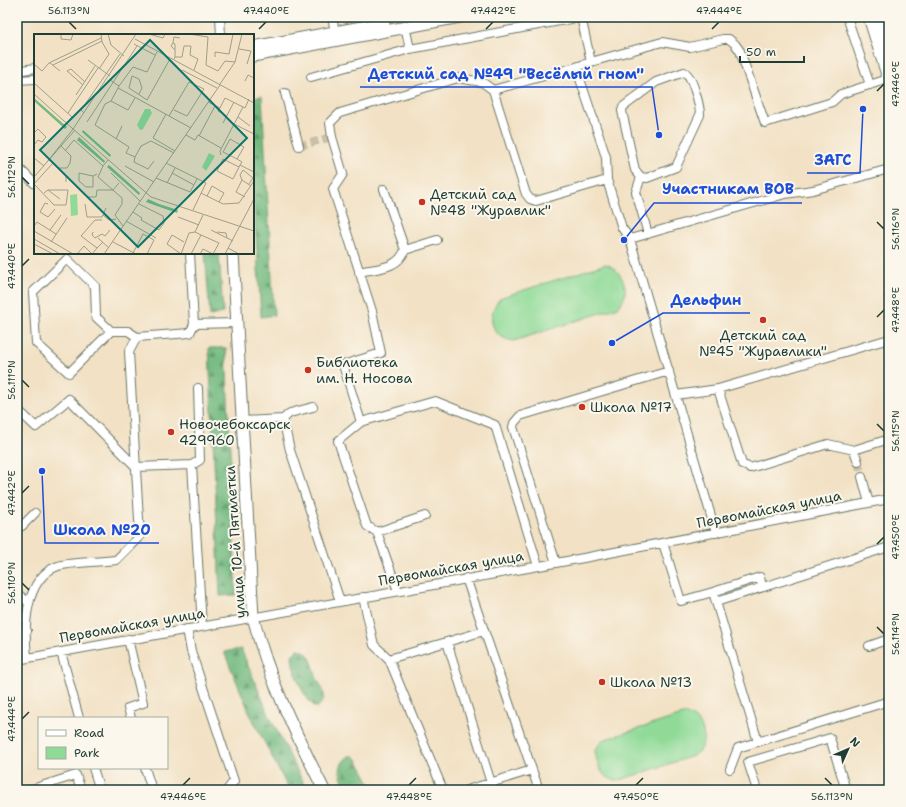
<svg xmlns="http://www.w3.org/2000/svg" width="906" height="807" viewBox="0 0 906 807" font-family="'Shantell Sans',sans-serif">
  <style>
    .green { fill: #8fda97; stroke: #578c66 }
    .forest { fill: url(#forest-firs); stroke: #497c5a }
    .lines { fill: none; stroke-linecap: round; stroke-linejoin: round }
    .minor-tunnel { stroke: #c8c0a7; stroke-width: 8; stroke-dasharray: 8 4; stroke-linecap: butt }
    .minor-casing { stroke: #697666; stroke-width: 10 }
    .major-casing { stroke: #697666; stroke-width: 13 }
    .minor { stroke: #fff; stroke-width: 8 }
    .major { stroke: #fff; stroke-width: 11 }
    .ticks { fill: none; stroke: #1f3d34; stroke-width: 1.5 }
    .poi-dot { fill: #c8321e; stroke: #fbf7ec; stroke-width: 1.5 }
    .labels { text-anchor: middle; stroke-width: 4; stroke-linejoin: round; paint-order: stroke }
    .poi-label { font-size: 14px; fill: #1f3d34; stroke: #fbf7ec; text-anchor: start }
    .street-label { font-size: 14px; fill: #1f3d34; stroke: #fbf7ec }
    .inset-road { fill: none; stroke: #9e9f8a; stroke-width: 1 }
    .view { fill: #0f766e; fill-opacity: 0.15; stroke: #0f766e; stroke-width: 2 }
    .inset-edge { fill: none; stroke: #1f3d34; stroke-width: 2 }
    .leader { fill: none; stroke: #1d4ed8; stroke-width: 1.5 }
    .callout-dot { fill: #1d4ed8; stroke: #fbf7ec; stroke-width: 1.5 }
    .callout-label { font-size: 15px; text-anchor: middle; font-weight: bold; fill: #1d4ed8; stroke: #fbf7ec; stroke-width: 4; stroke-linejoin: round; paint-order: stroke }
    .neatline { fill: none; stroke: #1f3d34; stroke-width: 1.5 }
    .ticks-label { font-size: 10px; text-anchor: middle; fill: #1f3d34 }
  </style>
  <defs>
    <pattern id="forest-firs" width="22" height="20" patternUnits="userSpaceOnUse"><rect width="22" height="20" fill="#73ba80"/><path d="M5 1l3.5 6h-7zM16 11l3.5 6h-7z" fill="#5e986a"/></pattern>
  </defs>
  <rect width="100%" height="100%" fill="#fbf7ec"/>
  <filter id="ink" filterUnits="userSpaceOnUse"><feTurbulence type="fractalNoise" baseFrequency=".025" numOctaves="2"/><feDisplacementMap in="SourceGraphic" scale="8" xChannelSelector="R" yChannelSelector="G"/><feConvolveMatrix kernelMatrix="1 2 1 2 8 2 1 2 1" color-interpolation-filters="sRGB"/></filter>
  <filter id="wash" filterUnits="userSpaceOnUse"><feTurbulence type="fractalNoise" baseFrequency=".012" numOctaves="4" result="noise"/><feDisplacementMap in="SourceGraphic" scale="16" xChannelSelector="R" yChannelSelector="G"/><feGaussianBlur stdDeviation="0.9" result="paint"/><feColorMatrix in="noise" values="0 0 0 0 0 0 0 0 0 0 0 0 0 0 0 0 0 1.4 0 .05"/><feComposite in="paint" operator="in"/></filter>
  <g filter="url(#wash)">
    <rect width="100%" height="100%" fill="#f2e1c4"/>
    <path class="green" d="M606 264C623 270 634 295 616 308L514 341C489 338 485 312 502 297Z
      M686 714C706 720 710 745 693 756L620 780C601 781 598 766 595 751L602 740Z"/>
    <path class="forest" d="M262 96 274 315 261 317 253 184V97Z
      M205 253H219L223 313 210 316Z
      M209 348H226L236 595 220 596Z
      M241 649 269 715 307 790H289L251 716 224 652Z
      M298 649C312 651 313 668 317 679 320 685 324 689 324 696 324 701 321 703 318 707H315C303 697 292 671 292 655Z
      M349 756H353L357 759 374 790H351C339 780 335 766 349 756Z"/>
  </g>
  <g filter="url(#ink)">
    <g class="lines">
      <path class="minor-tunnel" d="M299 146 332 137
        M858 462 862 477"/>
      <g class="minor-casing">
        <path id="minor" d="M220 17 221 35
          M332 17 335 32
          M581 17 591 62 576 67 606 157 607 180 622 228 630 239 716 533
          M847 17 870 85
          M405 26 410 49
          M591 62 662 42 690 47 723 39H729L735 44 740 51 765 123 832 102 841 94 888 79
          M17 71 35 68
          M684 72C692 74 700 106 700 115L676 167 647 178 641 177 635 170 622 111 623 107 656 82Z
          M311 77 410 49 581 17
          M17 80 35 79
          M493 90 576 67
          M285 93 299 146
          M17 166 35 184
          M641 177 636 192 648 234
          M630 239 785 194 813 190 889 169
          M405 250 437 240
          M190 253 194 324 237 323
          M359 272C377 268 398 269 405 250L384 189
          M889 296V298
          M111 331 96 317 95 286 67 259 33 292 36 343 69 373 111 331H128L137 337
          M718 389 742 464 750 468 828 444 854 450 889 439
          M676 395 718 389 889 339
          M17 409 36 427 69 399 136 467 192 465 200 460 198 388
          M283 419 290 450 340 601
          M243 421 283 419 290 413 313 407
          M361 422 338 441 367 526 377 532 425 516
          M854 450 858 462
          M192 465 202 626
          M862 477 869 503
          M17 527 22 526 35 513
          M377 532 398 591
          M663 543 681 601 713 592 758 742
          M556 563 513 427 514 423 520 416 669 371
          M538 566 495 425 435 401 361 422 343 365 381 353 372 311 333 189 343 174 332 137 330 123 340 113 458 78 482 82 493 90 526 194 530 199 536 201 607 180
          M466 578 539 790
          M713 592 760 577 762 587
          M17 593 28 602
          M363 597 374 645 389 659 443 790
          M716 602 889 547
          M187 629 191 651 234 781 227 790
          M17 633 27 631
          M128 639 143 703 128 708 131 718
          M447 642 491 783
          M869 646 889 639
          M61 652 79 718
          M27 658C24 628 24 578 58 566 69 562 102 562 116 560L140 536 129 352 137 337 190 333 194 324
          M389 659 484 631
          M17 660 589 557 889 499
          M93 768 100 790
          M145 768 152 790
          M730 769 738 748 889 701
          M29 790 76 775 81 790
          M467 790 532 770
          M757 790 748 762 830 738 846 790"/>
      </g>
      <g class="major-casing">
        <path id="major" d="M869 17 889 81
          M879 17 889 48
          M253 47 384 23
          M253 56 460 17
          M233 253 253 617C269 680 295 732 324 790"/>
      </g>
      <use href="#minor" class="minor"/>
      <use href="#major" class="major"/>
    </g>
  </g>
  <path class="ticks" d="M69 22 76 29M259 29 266 22M486 29 493 22M712 29 719 22M877 91 884 84M22 177 29 184M877 222 884 229M22 266 29 259M877 317 884 310M22 380 29 387M877 424 884 431M22 493 29 486M877 544 884 537M22 583 29 590M877 627 884 634M22 719 29 712M825 778 832 785M183 785 190 778M409 785 416 778M636 785 643 778"/>
  <g class="poi-dot">
    <circle cx="422" cy="202" r="4"/>
    <circle cx="763" cy="320" r="4"/>
    <circle cx="308" cy="370" r="4"/>
    <circle cx="582" cy="407" r="4"/>
    <circle cx="171" cy="432" r="4"/>
    <circle cx="602" cy="682" r="4"/>
  </g>
  <g class="labels">
    <g class="poi-label">
      <text x="430" y="199">Детский сад<tspan x="430" dy="16">№48 "Журавлик"</tspan></text>
      <text x="763" y="340" text-anchor="middle">Детский сад<tspan x="763" dy="16">№45 "Журавлики"</tspan></text>
      <text x="316" y="367">Библиотека<tspan x="316" dy="16">им. Н. Носова</tspan></text>
      <text x="590" y="412">Школа №17</text>
      <text x="179" y="429">Новочебоксарск<tspan x="179" dy="16">429960</tspan></text>
      <text x="610" y="687">Школа №13</text>
    </g>
    <g class="street-label">
      <text transform="translate(769 509) rotate(-11)" y="5">Первомайская улица</text>
      <text transform="translate(235 542) rotate(-94)" y="5">улица 10-й Пятилетки</text>
      <text transform="translate(451 568) rotate(-10)" y="5">Первомайская улица</text>
      <text transform="translate(132 625) rotate(-10)" y="5">Первомайская улица</text>
    </g>
  </g>
  <g transform="translate(34 34)">
    <rect width="220" height="220" fill="#f2e1c4"/>
    <path d="M111 75H116L118 79 109 95 106 96 103 91ZM175 119 181 122 172 137 168 133ZM43 160 44 181 37 182 36 161Z" fill="#8fda97"/>
    <path d="M0 64 33 93 31 95 0 67ZM49 96 77 121 76 123 48 98ZM45 103 71 127 70 129 43 106ZM75 131 106 159 105 161 73 133ZM114 165 125 170 144 176 143 179 123 172 112 168Z" fill="#73ba80"/>
    <path class="inset-road" d="M27 0V5L37 6 39 0M74 0 77 11 90 22M102 0 39 95 117 163 220 197M115 0 129 4 131 0M155 0 174 3 172 31 184 37 191 27 201 28M101 5 220 69M139 9 140 3 146 4M100 10 121 21M205 15 217 17 213 30M141 23H148L150 12H157L156 21 164 25 160 36M181 23V18L195 20 199 0M140 25 141 23V10L139 9 137 12 141 16M54 26 76 42M16 29 26 37M0 30 8 37 15 29 67 4M19 31 68 7M65 35 75 20 68 8 67 0M148 36 183 54M33 37 37 35 51 48M33 37 49 51M76 46 85 52 84 54 157 94M211 47 214 41 220 44M0 49 38 83M186 50 201 28 208 0M85 52 99 33 113 38 123 18M84 54 77 67 71 70 61 91 95 113 92 119 101 123 107 112 117 107 140 119M0 60 39 95 13 128M105 60 108 54 105 45 98 42 95 54 113 66M42 61 61 32M113 66 136 25M77 67 94 76 101 64M174 68 186 74 191 64 211 74 215 65M186 74 184 77 193 82M34 79 64 34M50 79 47 76 86 20M132 80 119 104 141 117M135 82 155 48 170 55 153 82 140 76M204 83 216 92M53 88 103 12M189 89 200 68M200 90 220 100M0 99 4 95 12 103 8 108 4 106 0 111M152 101 161 106 164 101 187 114M165 102 181 72M82 105 88 92M31 117 40 106 69 132 74 126M187 121 186 117 209 73M101 123 100 128 114 135 120 127M0 124 10 132M203 125 189 118 196 105 210 113 203 125 208 128 206 131 220 138M16 126 32 142V148M132 129 172 149 159 176M69 132 64 143 88 164V170L81 181 89 192M91 132 120 148M205 133 199 145 183 137 189 125 205 133 206 131M24 134H33L36 129 37 122 27 112M77 139 106 167M138 139 160 151M59 142 45 139V147L52 153H59V142L63 140M0 143 41 96M122 144 156 158 163 145M208 146 206 141 209 136 219 144 215 150M133 149 141 134M14 156H34L32 171H20L0 150 19 129M10 159 14 156 26 165M167 159 173 162 178 152 190 159 185 168M173 162 189 170 205 169 220 147M54 163H62L63 156H79L85 149M211 163 202 158 208 146 217 152M14 170 11 169 6 178 14 183 21 175M51 170 53 183H68L72 174M99 178 108 184 107 186 125 196 130 189 129 182 105 170M69 181 75 186 82 185M144 183 165 191M68 186H61L47 202 63 214 69 208M92 187 122 204M0 192 3 188 22 200M16 196 27 181M177 196 199 207M0 197 39 220M59 198 58 201 61 204 68 200 71 202 76 196M183 198 192 199 193 204M64 204 75 214M0 205 26 220M17 208 33 184M79 208 102 220M150 208 138 201 133 210 147 220 155 199 161 198M0 210 19 220M194 214 205 220M99 219 109 200 120 206 113 220M43 220 50 212 58 220 63 214M70 220 186 51M157 220 167 201 161 198 169 181M166 220 169 215 179 220 185 209 167 201M191 220 220 165"/>
    <path class="view" d="M116 6 213 104 104 213 6 116Z"/>
    <rect width="220" height="220" class="inset-edge"/>
  </g>
  <path class="leader" d="M659 135L652 87H360M863 109L860 173H807M624 240L654 203H802M612 343L663 313H750M42 471L45 543H159"/>
  <g class="callout-dot">
    <circle cx="659" cy="135" r="4"/>
    <circle cx="863" cy="109" r="4"/>
    <circle cx="624" cy="240" r="4"/>
    <circle cx="612" cy="343" r="4"/>
    <circle cx="42" cy="471" r="4"/>
  </g>
  <g class="callout-label">
    <text x="506" y="79">Детский сад №49 "Весёлый гном"</text>
    <text x="833" y="165">ЗАГС</text>
    <text x="728" y="194">Участникам ВОВ</text>
    <text x="706" y="305">Дельфин</text>
    <text x="102" y="535">Школа №20</text>
  </g>
  <rect width="906" height="807" fill="none" stroke="#fbf7ec" stroke-width="44"/>
  <rect x="38" y="717" width="130" height="52" fill="#fbf7ec" stroke="#a3ada2"/>
  <rect x="46" y="730" width="20" height="6" fill="#ffffff" stroke="#a3ada2"/>
  <text x="74" y="737" font-size="12" fill="#1f3d34">Road</text>
  <rect x="46" y="747" width="20" height="12" fill="#8fda97" stroke="#a3ada2"/>
  <text x="74" y="757" font-size="12" fill="#1f3d34">Park</text>
  <g transform="translate(848 749) rotate(45)" stroke="#fbf7ec" stroke-width="3" paint-order="stroke">
  <path d="M0-3L7 15L0 10L-7 15Z" fill="#1f3d34"/>
  <text y="-6" font-size="11" font-weight="bold" text-anchor="middle" fill="#1f3d34">N</text>
  </g>
  <path d="M740 56v6h64v-6" fill="none" stroke="#1f3d34" stroke-width="2"/>
  <text x="746" y="56" font-size="12" fill="#1f3d34" stroke="#fbf7ec" stroke-width="3" paint-order="stroke">50 m</text>
  <rect x="22" y="22" width="862" height="763" class="neatline"/>
  <g class="ticks-label">
    <text x="69" y="14">56.113°N</text>
    <text x="266" y="14">47.440°E</text>
    <text x="493" y="14">47.442°E</text>
    <text x="719" y="14">47.444°E</text>
    <text transform="translate(895 84) rotate(-90)" y="4">47.446°E</text>
    <text transform="translate(11 177) rotate(-90)" y="4">56.112°N</text>
    <text transform="translate(895 229) rotate(-90)" y="4">56.116°N</text>
    <text transform="translate(11 266) rotate(-90)" y="4">47.440°E</text>
    <text transform="translate(895 310) rotate(-90)" y="4">47.448°E</text>
    <text transform="translate(11 380) rotate(-90)" y="4">56.111°N</text>
    <text transform="translate(895 431) rotate(-90)" y="4">56.115°N</text>
    <text transform="translate(11 493) rotate(-90)" y="4">47.442°E</text>
    <text transform="translate(895 537) rotate(-90)" y="4">47.450°E</text>
    <text transform="translate(11 583) rotate(-90)" y="4">56.110°N</text>
    <text transform="translate(895 634) rotate(-90)" y="4">56.114°N</text>
    <text transform="translate(11 719) rotate(-90)" y="4">47.444°E</text>
    <text x="183" y="800">47.446°E</text>
    <text x="409" y="800">47.448°E</text>
    <text x="636" y="800">47.450°E</text>
    <text x="832" y="800">56.113°N</text>
  </g>
</svg>
